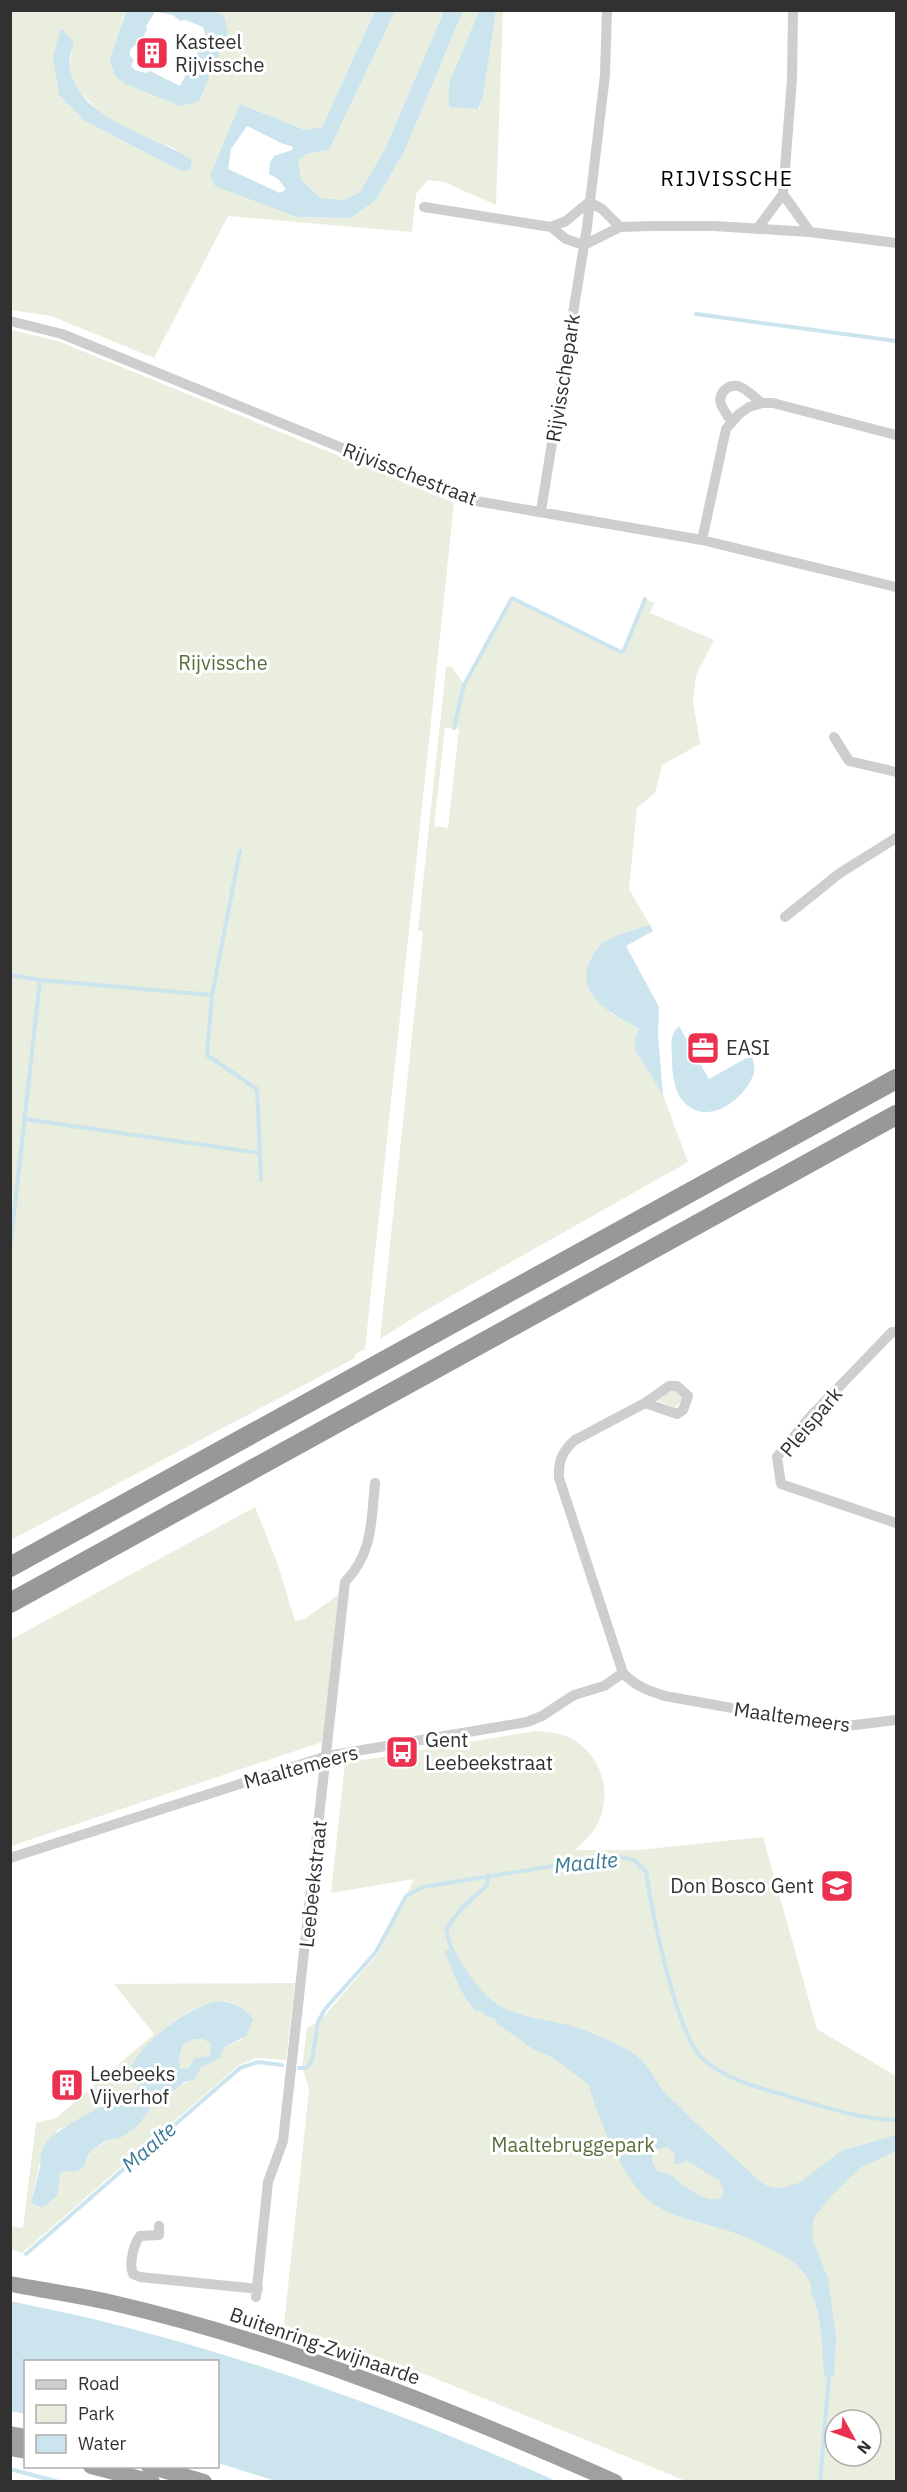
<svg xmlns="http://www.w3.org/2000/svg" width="907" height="2492" viewBox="0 0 907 2492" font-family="'IBM Plex Sans',sans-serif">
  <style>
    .green { fill: #e9eedf; fill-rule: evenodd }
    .water { fill: #cbe4ee; fill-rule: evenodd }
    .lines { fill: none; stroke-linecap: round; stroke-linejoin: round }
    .stream { stroke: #cbe4ee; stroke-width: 4 }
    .minor { stroke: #cecece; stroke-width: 10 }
    .trunk { stroke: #a0a0a0; stroke-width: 16 }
    .motorway { stroke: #989898; stroke-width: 20 }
    .labels { text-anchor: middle; stroke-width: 6; stroke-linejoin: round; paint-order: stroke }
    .poi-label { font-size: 20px; fill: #313131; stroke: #fff; text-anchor: start }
    .street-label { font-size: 20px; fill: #313131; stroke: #fff }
    .park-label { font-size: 20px; fill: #59703c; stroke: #fff }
    .neighbourhood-label { font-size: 21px; letter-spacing: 1.5px; fill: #000; stroke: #fff }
    .water-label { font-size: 21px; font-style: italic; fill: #3b7c98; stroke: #fff }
  </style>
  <rect width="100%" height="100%" fill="#fff"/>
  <path class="green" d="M10 11H126L122 18 115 76 125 84 180 106 224 16 216 11H375L322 127 305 130 240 104 210 175 297 217 351 218 376 200 405 150 463 11H479L449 83V106L479 109 483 97 496 11H503L496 205 444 182 428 180 416 194 412 232 228 216 154 358 51 316 11 310ZM74 42 69 68 77 89 103 115 123 128 176 149 181 171 85 121 59 95Z
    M395 11H444L385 149 360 192 344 200 321 198 301 180 297 161 306 154 329 150Z
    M11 330 58 341 454 503 365 1349 355 1354V1358L11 1540Z
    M512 598 621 652 624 649 645 599 654 603 650 613 714 640 696 675 693 701 700 744 662 765 655 793 637 808 629 889 650 925 621 935 610 1013 639 1029 635 1039V1050L663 1095 688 1162 421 1313 380 1339 423 932 418 930 446 667 451 666 464 684ZM445 728 459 729 448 828 434 826Z
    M671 1390H679L683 1399 675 1408 654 1399Z
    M255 1507 277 1562 295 1621 305 1619 339 1594 322 1742 11 1846 10 1640Z
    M536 1731C544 1732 552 1732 560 1734 599 1746 615 1790 597 1825 592 1835 582 1842 575 1850H638L763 1837 817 2029 896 2076V2481H686L407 2367 284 2325 309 2090 302 2066 307 2028 320 2021 379 1952 414 1879 331 1893 345 1763ZM835 2420H871V2456H835Z
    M295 1983 286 2060 256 2058 239 2065 22 2253 11 2249 10 2226 23 2228 36 2123 56 2118 154 2034 114 1984ZM225 2001 236 2004 248 2013 243 2039 225 2047 215 2060 201 2068 194 2080C180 2082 172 2093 159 2096L112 2138 90 2151 88 2159 67 2172H61L57 2196 45 2206 40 2207 31 2203 40 2162 58 2130 86 2117 105 2104 134 2094 139 2088 132 2063C155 2035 187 2003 225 2001Z
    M203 2039 211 2044 210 2056 191 2063 186 2070 180 2069C178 2050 182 2038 203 2039Z"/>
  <path class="water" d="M126 11H216L224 16 228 32 199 101 180 106 125 84 115 76 110 59ZM155 12 173 15 180 21 185 20 203 27 206 37 180 86 150 71 145 73 135 70 131 66 134 60 130 56V50L135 45 137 47 140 41 137 39 141 37 143 38 147 29 146 26Z
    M375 11H395L329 150 306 154 298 161 301 180 321 198 344 200 360 192 385 149 444 11H463L405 150 376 200 351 218 297 217 215 186 210 175 240 104 305 130 322 127ZM247 126 281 143 293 147 292 150 274 156 270 163 269 174 278 179 286 189 280 193 228 169 231 149Z
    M479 11H496L483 97 478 109 449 107V83Z
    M61 28 74 42C72 50 68 61 70 69 81 122 154 134 192 160L190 170 181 171 85 121 59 95 53 56Z
    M650 925 653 931 626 946 659 1007 658 1034 663 1095 635 1050V1039L639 1029C614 1015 575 996 589 963 592 957 597 947 602 944 615 934 635 930 650 925Z
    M679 1026 709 1079 752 1055C753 1061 755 1068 754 1073 745 1100 706 1129 682 1100 673 1088 672 1070 672 1056 671 1046 670 1033 679 1026Z
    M453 1947C464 1968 475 1987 494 2002 518 2020 553 2019 581 2029 597 2035 617 2043 631 2052 648 2062 654 2080 666 2094 672 2101 679 2104 685 2113L763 2184 772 2187 782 2188 799 2183 841 2151 896 2135V2151L860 2168 831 2196 813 2219V2240L828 2279 836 2337 834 2376 824 2375C822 2348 823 2319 812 2295 810 2291 812 2286 810 2282 802 2267 790 2259 776 2252 763 2245 749 2238 735 2233 706 2222 669 2219 646 2198 623 2177 596 2115 589 2085L552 2057 533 2049 498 2024 494 2018 485 2016 482 2011H476C460 1995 453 1972 445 1951ZM667 2147 675 2154 674 2165 688 2161 720 2181 724 2192 720 2198C707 2204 683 2186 675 2178 671 2174 662 2173 657 2171L652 2161 653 2150Z
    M218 2001C233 2002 246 2007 253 2020L246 2036 225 2047 220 2058 201 2068 194 2080 184 2082 175 2090 159 2096 139 2124 122 2137 107 2140 90 2151C83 2171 83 2171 61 2172L57 2196 45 2206 40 2207 31 2203C34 2191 37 2179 40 2167 41 2161 40 2154 43 2148 50 2130 114 2099 134 2094L139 2085 129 2070C142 2041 188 2007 218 2001ZM203 2039 211 2044 210 2056 195 2058 188 2068 180 2069C178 2050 182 2038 203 2039Z
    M10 2301C47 2309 85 2316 121 2326 271 2364 416 2419 556 2481H276L218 2463V2362H26L25 2414 11 2411Z"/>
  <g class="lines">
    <path class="stream" d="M696 314 896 341
      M454 728 464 685 512 598 621 652 624 650 645 599
      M10 975 40 980 212 995 207 1055 257 1089 261 1180
      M212 995 240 851
      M24 1119 260 1153
      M10 1250 40 980
      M451 1948 446 1929 462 1908 487 1885 488 1875
      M299 2068H306L312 2061 318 2022 325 2009 376 1952 406 1896 423 1887 616 1856 634 1860 646 1872C652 1911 676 2035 703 2059 729 2082 762 2088 794 2098 828 2108 861 2119 896 2120
      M26 2254 240 2068 258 2062 282 2065
      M10 2469 59 2482
      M820 2482 829 2376"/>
    <path class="minor" d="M783 194 810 232
      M424 207 551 227 566 239 584 245 620 227 653 226H714L810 232 896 243
      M551 227 566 221 589 202 602 209 620 227
      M757 229 783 194 792 79 793 10
      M10 321 62 334 470 500 702 540 896 587
      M731 421C728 416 723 410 721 404 718 394 727 384 738 386 746 388 755 398 762 403
      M541 511 587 227 605 75 607 10
      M702 540 726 429 739 414 749 407 762 403H773L896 435
      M834 737 849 761 896 772
      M785 917 840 873 896 838
      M896 1332H892L810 1417 777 1457 781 1484 896 1523
      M645 1403 669 1386H677L688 1396 683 1410 677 1414 645 1403 575 1440C562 1451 558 1462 559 1478L623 1673C635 1686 649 1691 665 1696L838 1727 896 1720
      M10 1858 327 1756 527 1722 542 1716 574 1695 604 1686 623 1673
      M159 2226V2235L140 2236C133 2245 129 2264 133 2274L140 2277 258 2289
      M256 2297 268 2182 283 2141 345 1582C373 1553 371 1522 375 1483"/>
    <path class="trunk" d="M10 2284C43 2290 77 2295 109 2302 283 2342 452 2410 615 2482
      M10 2434 26 2437
      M10 2448 26 2451
      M91 2466 152 2482
      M149 2466 204 2482"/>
    <path class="motorway" d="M10 1567 896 1079
      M10 1603 896 1115"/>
  </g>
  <defs>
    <g id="building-square" transform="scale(1.725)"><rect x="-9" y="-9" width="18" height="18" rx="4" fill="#ec304f" stroke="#fff"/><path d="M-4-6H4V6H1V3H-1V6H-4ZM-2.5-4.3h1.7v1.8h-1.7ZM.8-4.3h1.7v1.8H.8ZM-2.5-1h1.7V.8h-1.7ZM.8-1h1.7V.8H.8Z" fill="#fff"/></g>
    <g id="office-square" transform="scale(1.725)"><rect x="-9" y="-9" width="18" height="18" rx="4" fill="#ec304f" stroke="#fff"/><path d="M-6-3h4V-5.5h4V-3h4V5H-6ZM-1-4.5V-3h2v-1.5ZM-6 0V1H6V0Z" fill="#fff"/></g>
    <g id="bus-square" transform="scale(1.725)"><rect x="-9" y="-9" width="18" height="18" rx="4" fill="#ec304f" stroke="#fff"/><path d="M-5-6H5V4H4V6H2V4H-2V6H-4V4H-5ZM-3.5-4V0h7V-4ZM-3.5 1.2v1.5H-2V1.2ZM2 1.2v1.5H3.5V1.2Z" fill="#fff"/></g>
    <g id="school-square" transform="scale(1.725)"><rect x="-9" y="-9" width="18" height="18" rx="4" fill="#ec304f" stroke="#fff"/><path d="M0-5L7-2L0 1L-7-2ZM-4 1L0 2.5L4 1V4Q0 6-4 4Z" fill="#fff"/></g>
  </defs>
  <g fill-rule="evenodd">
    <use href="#building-square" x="152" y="53"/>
    <use href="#office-square" x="703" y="1048"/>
    <use href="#bus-square" x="402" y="1752"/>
    <use href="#school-square" x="837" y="1886"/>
    <use href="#building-square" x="67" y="2085"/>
  </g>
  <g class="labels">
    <g class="poi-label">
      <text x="175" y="49">Kasteel<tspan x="175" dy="23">Rijvissche</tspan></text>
      <text x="726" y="1055">EASI</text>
      <text x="425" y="1747">Gent<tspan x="425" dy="23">Leebeekstraat</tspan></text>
      <text x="814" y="1893" text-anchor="end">Don Bosco Gent</text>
      <text x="90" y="2081">Leebeeks<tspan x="90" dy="23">Vijverhof</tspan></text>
    </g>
    <g class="street-label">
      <text transform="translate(563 378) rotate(-81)" y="7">Rijvisschepark</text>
      <text transform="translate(410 474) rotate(21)" y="7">Rijvisschestraat</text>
      <text transform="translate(811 1422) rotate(-50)" y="7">Pleispark</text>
      <text transform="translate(792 1717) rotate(8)" y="7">Maaltemeers</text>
      <text transform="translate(301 1767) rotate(-15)" y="7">Maaltemeers</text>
      <text transform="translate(313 1884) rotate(-84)" y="7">Leebeekstraat</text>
      <text transform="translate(325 2346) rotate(19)" y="7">Buitenring-Zwijnaarde</text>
    </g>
    <g class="park-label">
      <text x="223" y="670">Rijvissche</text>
      <text x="573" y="2152">Maaltebruggepark</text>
    </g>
    <g class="neighbourhood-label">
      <text x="727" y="186">RIJVISSCHE</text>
    </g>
    <g class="water-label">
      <text transform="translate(586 1863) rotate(-6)" y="7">Maalte</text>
      <text transform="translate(149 2147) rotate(-41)" y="7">Maalte</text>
    </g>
  </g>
  <rect width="907" height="2492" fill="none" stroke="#313131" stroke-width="24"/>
  <rect x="24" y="2360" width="195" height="108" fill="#ffffff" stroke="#adadad" stroke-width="1.5"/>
  <rect x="36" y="2380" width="30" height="9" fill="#cecece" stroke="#adadad" stroke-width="1.5"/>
  <text x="78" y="2390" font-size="18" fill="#313131">Road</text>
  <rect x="36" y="2405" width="30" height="18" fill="#e9eedf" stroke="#adadad" stroke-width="1.5"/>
  <text x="78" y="2420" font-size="18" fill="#313131">Park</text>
  <rect x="36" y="2435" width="30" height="18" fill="#cbe4ee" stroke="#adadad" stroke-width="1.5"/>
  <text x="78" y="2450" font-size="18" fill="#313131">Water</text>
  <g transform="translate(853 2438) rotate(130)"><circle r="28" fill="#ffffff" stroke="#adadad" stroke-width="1.5"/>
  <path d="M0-4.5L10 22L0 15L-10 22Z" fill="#ec304f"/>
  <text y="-9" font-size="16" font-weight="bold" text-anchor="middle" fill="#313131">N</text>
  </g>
</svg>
